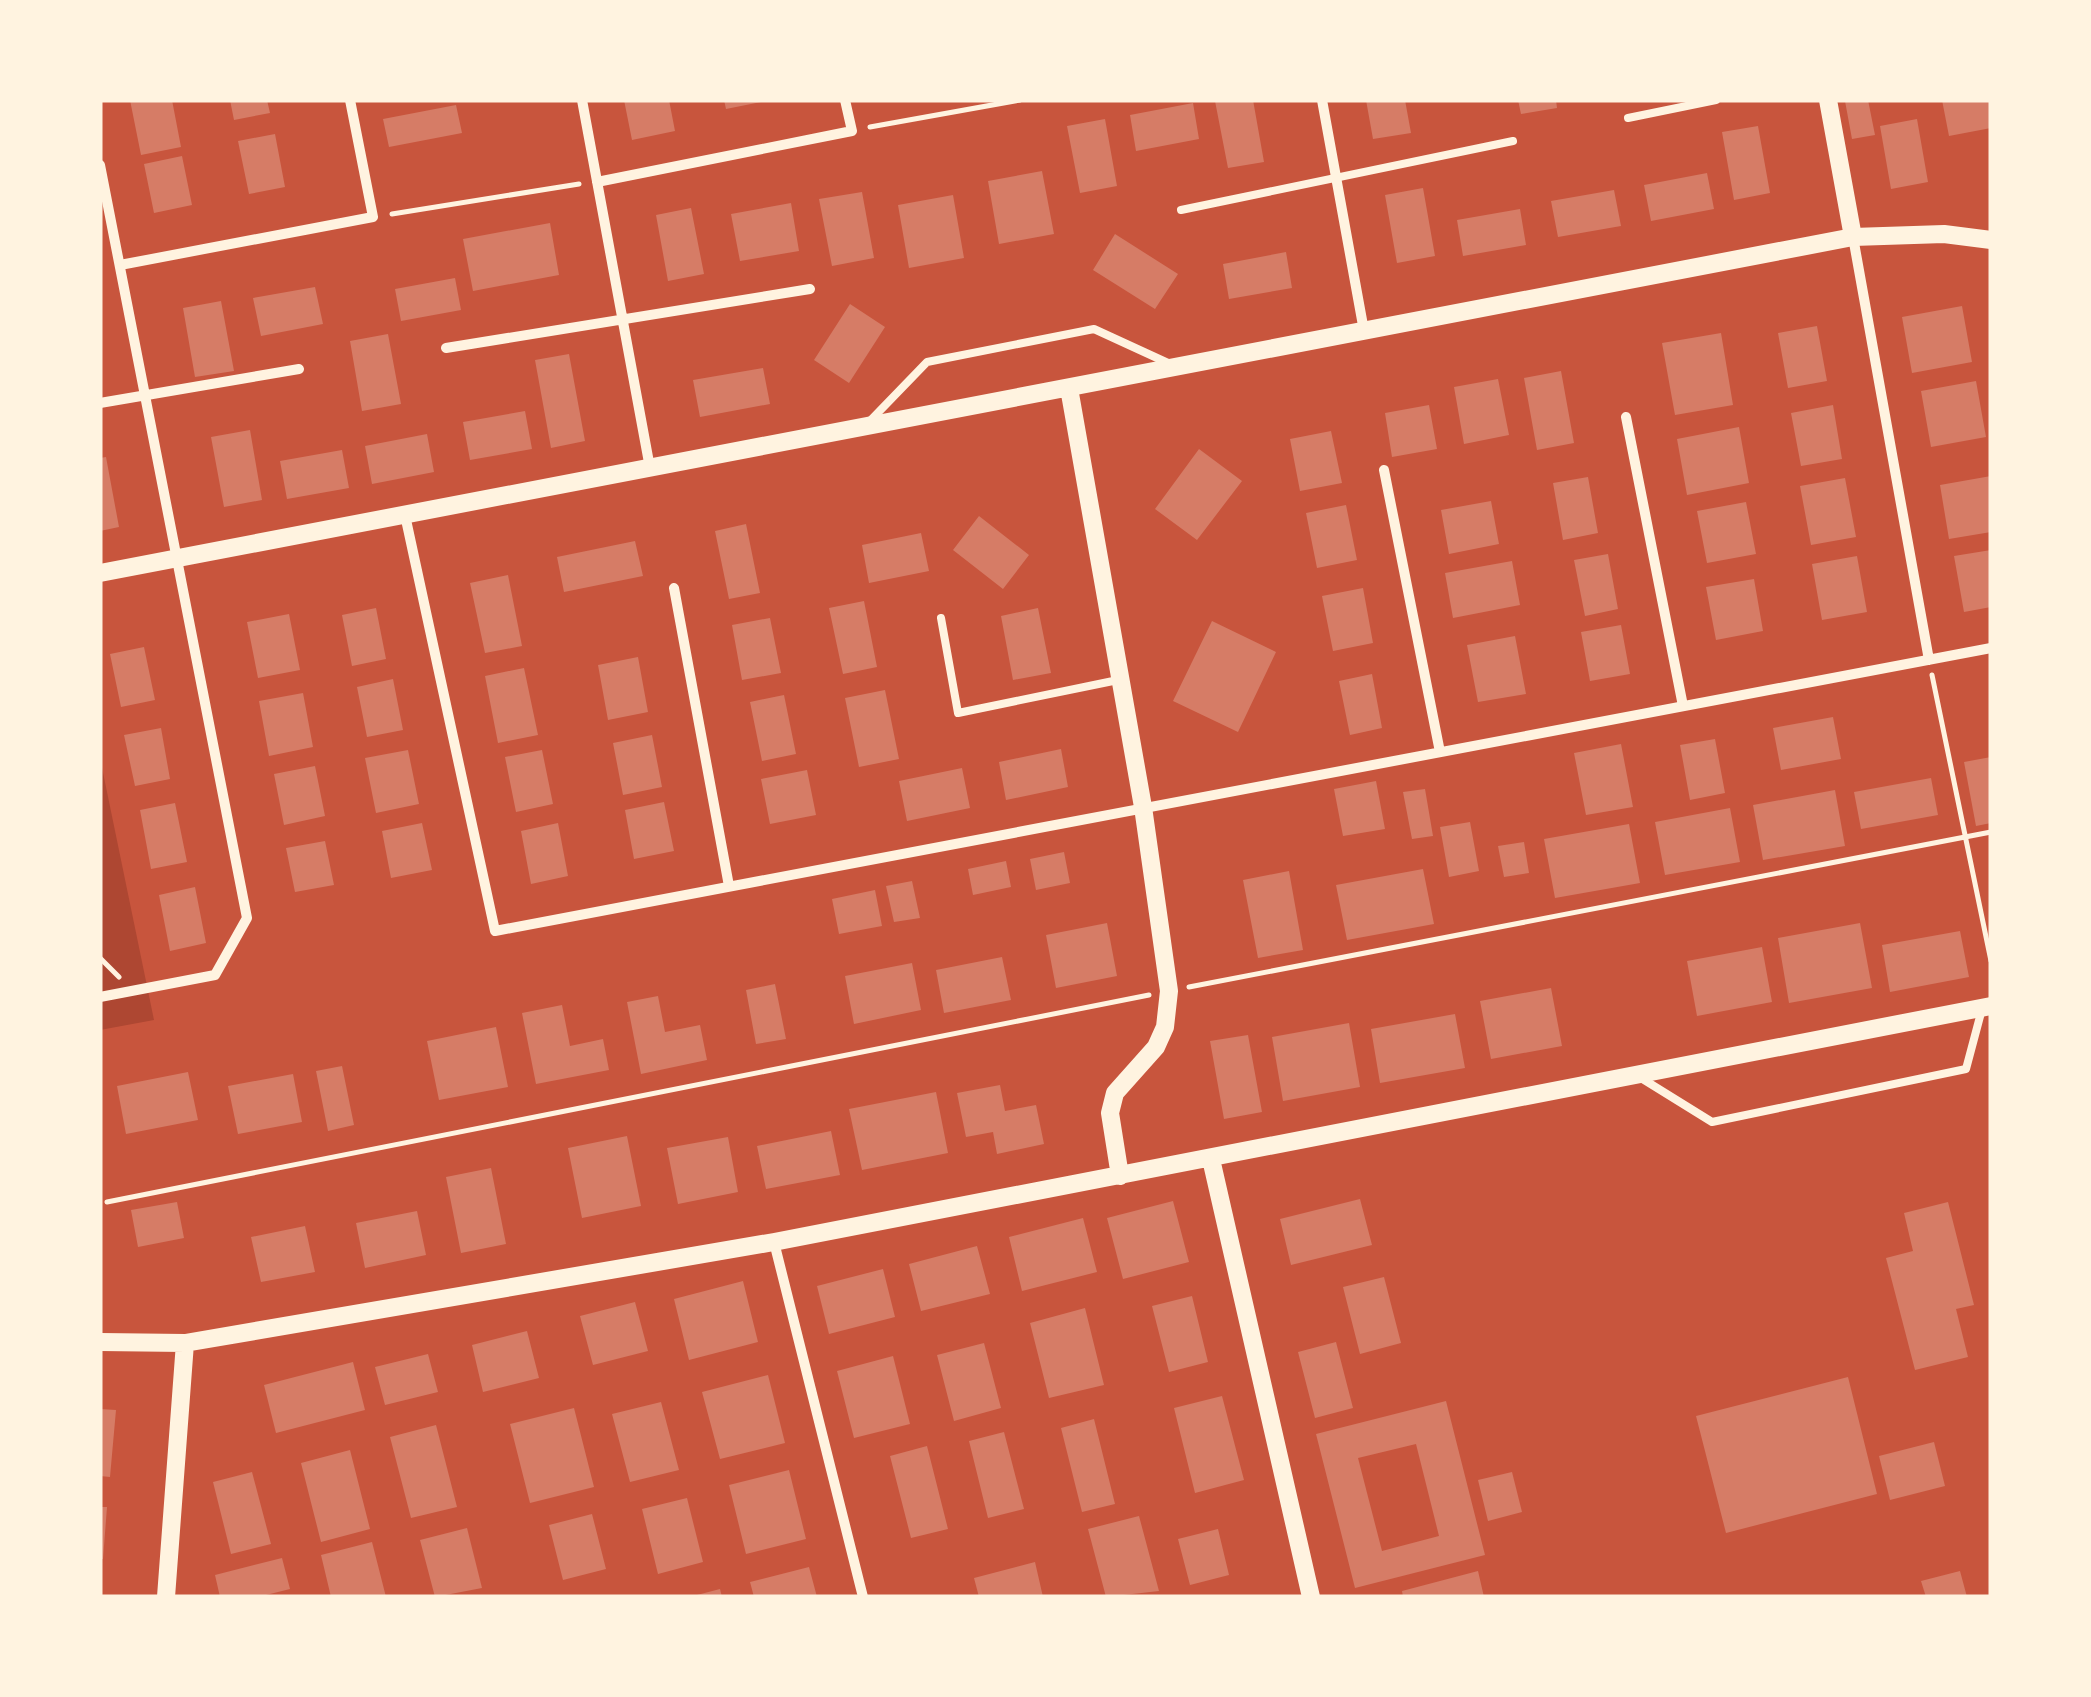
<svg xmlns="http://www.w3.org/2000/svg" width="2091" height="1697" viewBox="0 0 2091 1697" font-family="Rubik,sans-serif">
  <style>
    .green { fill: #ae4732 }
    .building { fill: #d67c66; fill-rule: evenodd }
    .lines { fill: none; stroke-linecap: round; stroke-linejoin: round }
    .path { stroke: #fff3e0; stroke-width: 5 }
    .service { stroke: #fff3e0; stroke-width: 8 }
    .minor { stroke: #fff3e0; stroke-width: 10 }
    .tertiary { stroke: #fff3e0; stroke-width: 18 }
  </style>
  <rect width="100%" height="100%" fill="#c8553d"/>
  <path class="green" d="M100 758 154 1020 100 1030Z"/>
  <path class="building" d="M130 100H172L181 147 141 155Z
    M230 100H267L270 113 234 120Z
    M624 100H669L675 131 632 140Z
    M724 100H761V102L726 109Z
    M1253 100 1264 162 1228 168 1215 101Z
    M1366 100H1405L1411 133 1373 139Z
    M1518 100H1556L1557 108 1521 114Z
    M1868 100 1875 135 1852 139 1845 101Z
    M1942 100H1991V128L1949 136Z
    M1193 103 1199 139 1136 151 1130 115Z
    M456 105 462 133 389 147 383 119Z
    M1105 119 1117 186 1080 193 1067 126Z
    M1917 119 1928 182 1891 189 1880 126Z
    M1758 126 1770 193 1734 200 1722 132Z
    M275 134 285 187 249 194 238 141Z
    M182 156 192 205 154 213 144 164Z
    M1042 171 1054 234 999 244 988 181Z
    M1707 173 1714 209 1651 221 1644 185Z
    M1423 188 1435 256 1397 263 1385 195Z
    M1614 190 1621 226 1558 237 1551 201Z
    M862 192 874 258 832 266 819 199Z
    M953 195 964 258 909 268 898 205Z
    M791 203 799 251 740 261 731 214Z
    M691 208 704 274 668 281 656 215Z
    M1520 209 1526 245 1463 256 1457 220Z
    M550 223 559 275 473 291 463 239Z
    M1115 234 1178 274 1155 309 1093 270Z
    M1286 252 1292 288 1229 299 1223 264Z
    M455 278 461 310 401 321 395 289Z
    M315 287 323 324 261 336 253 298Z
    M221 301 234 371 195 377 183 308Z
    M850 304 885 327 849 383 814 360Z
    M1962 306 1972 362 1912 373 1902 317Z
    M1817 326 1827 381 1788 388 1778 333Z
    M1721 333 1733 405 1675 415 1662 343Z
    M388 334 401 404 362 411 350 341Z
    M569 354 585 441 551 448 535 360Z
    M763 368 770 404 700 417 693 380Z
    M1561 371 1574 443 1537 450 1524 378Z
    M1498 379 1509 435 1464 444 1454 387Z
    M1976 381 1986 437 1931 447 1921 391Z
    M1429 405 1437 449 1392 457 1385 413Z
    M1833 405 1842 459 1801 466 1791 413Z
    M525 411 532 449 470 460 463 422Z
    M1739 427 1749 483 1687 495 1677 439Z
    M250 430 262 500 224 507 211 437Z
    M1331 431 1342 483 1300 491 1290 439Z
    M427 434 434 472 372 484 365 446Z
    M1199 449 1242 481 1197 540 1155 509Z
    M342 450 349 488 287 499 280 461Z
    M106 457 119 527 100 531V458Z
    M1991 476V532L1949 539 1940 485Z
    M1588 477 1598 533 1563 540 1553 483Z
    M1845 478 1856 537 1811 545 1800 486Z
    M1491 501 1499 544 1449 554 1441 510Z
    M1746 502 1756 554 1707 563 1697 511Z
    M1346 505 1357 560 1317 568 1306 513Z
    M979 516 1029 555 1003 589 953 550Z
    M746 524 760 593 729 599 715 531Z
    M921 533 929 571 869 583 862 545Z
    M635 541 643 576 564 592 557 557Z
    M1991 550V607L1964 612 1954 556Z
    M1608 554 1618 609 1585 616 1574 560Z
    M1857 556 1867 612 1822 620 1812 564Z
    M1512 561 1520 605 1453 618 1445 573Z
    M508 575 522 646 485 653 470 583Z
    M1754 579 1763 631 1716 640 1706 587Z
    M1363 588 1373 643 1333 651 1322 596Z
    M864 601 877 667 843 674 829 608Z
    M376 608 386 659 352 666 342 615Z
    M1038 608 1051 673 1013 680 1001 616Z
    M289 614 300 670 258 678 247 622Z
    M770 618 781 673 742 680 732 625Z
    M1212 621 1276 652 1238 732 1173 701Z
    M1621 625 1630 674 1590 681 1581 632Z
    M1515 636 1526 694 1478 702 1467 645Z
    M144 647 155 700 121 707 110 654Z
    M638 657 648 712 608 720 598 665Z
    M524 668 538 735 498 743 485 676Z
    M1372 674 1382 728 1350 735 1339 681Z
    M393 679 403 730 367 737 357 687Z
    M885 690 899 759 859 767 845 698Z
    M303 693 313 747 269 756 259 701Z
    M784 695 796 754 762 761 750 702Z
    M1833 717 1841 759 1781 770 1773 728Z
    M161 728 170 779 135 786 124 735Z
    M652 735 662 787 623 795 613 743Z
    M1715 739 1725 793 1690 800 1680 745Z
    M1621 744 1633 807 1586 815 1574 753Z
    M1061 749 1068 787 1006 800 999 762Z
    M408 750 419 804 376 813 365 758Z
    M542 750 553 804 516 812 505 757Z
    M1991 757V823L1976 826 1964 762Z
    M315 766 325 816 284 825 274 774Z
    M962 768 970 808 907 821 899 781Z
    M807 770 816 815 770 824 761 779Z
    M1931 778 1938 815 1861 829 1854 792Z
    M1376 781 1385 829 1343 836 1334 789Z
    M1425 789 1433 836 1412 839 1403 792Z
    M1835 790 1845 846 1763 860 1753 805Z
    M664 802 674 851 634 859 625 810Z
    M175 803 187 862 151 869 140 810Z
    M1730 808 1740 862 1665 875 1655 822Z
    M1470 822 1479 871 1449 877 1440 827Z
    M422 823 432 870 391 878 382 831Z
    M558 823 568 876 531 884 521 831Z
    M1629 824 1640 883 1555 898 1544 839Z
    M325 841 334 885 295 892 286 848Z
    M1524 842 1529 873 1504 877 1498 846Z
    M1064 852 1070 883 1036 890 1030 859Z
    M1006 861 1011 887 973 895 968 869Z
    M1423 869 1434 924 1347 940 1336 885Z
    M1289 871 1303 950 1258 958 1243 880Z
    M912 881 920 918 894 922 886 886Z
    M195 887 206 943 170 951 159 895Z
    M875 890 882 926 839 934 832 899Z
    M1107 923 1117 976 1056 988 1046 935Z
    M1860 923 1872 988 1789 1003 1778 938Z
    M1960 931 1969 977 1890 992 1882 945Z
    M1762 947 1772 1002 1697 1016 1687 961Z
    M1002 957 1011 1000 944 1013 936 970Z
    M912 963 921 1010 854 1024 845 976Z
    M775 984 786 1039 756 1044 746 990Z
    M1551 988 1562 1046 1491 1059 1480 1001Z
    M658 996 665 1032 700 1025 707 1060 641 1074 627 1002Z
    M562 1005 570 1046 603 1039 609 1070 536 1084 522 1013Z
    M1455 1014 1465 1068 1380 1083 1371 1029Z
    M1349 1023 1360 1087 1283 1101 1272 1037Z
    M496 1027 508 1087 439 1100 427 1041Z
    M1248 1035 1262 1112 1224 1119 1210 1041Z
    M342 1066 354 1125 328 1131 316 1071Z
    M188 1072 198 1120 126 1134 117 1086Z
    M293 1074 302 1122 238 1134 228 1086Z
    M1000 1085 1005 1111 1036 1105 1044 1144 997 1154 993 1132 966 1137 957 1093Z
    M936 1092 948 1153 862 1170 849 1109Z
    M831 1131 840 1175 766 1189 757 1146Z
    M627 1136 641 1206 582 1218 568 1148Z
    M728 1137 738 1192 678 1204 667 1148Z
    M491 1168 506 1244 461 1253 446 1177Z
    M1360 1199 1372 1245 1291 1265 1280 1219Z
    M1173 1201 1189 1262 1123 1279 1107 1218Z
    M177 1202 184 1238 138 1247 131 1210Z
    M1948 1202 1974 1305 1956 1309 1968 1357 1915 1370 1886 1258 1913 1251 1904 1213Z
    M417 1211 426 1255 365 1268 356 1223Z
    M1083 1218 1097 1272 1022 1291 1009 1237Z
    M305 1226 315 1272 261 1282 251 1237Z
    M977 1246 990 1294 921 1311 909 1264Z
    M883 1269 895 1317 829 1334 817 1286Z
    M1384 1277 1401 1343 1360 1354 1343 1287Z
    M743 1281 758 1342 689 1360 674 1299Z
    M1192 1296 1208 1362 1169 1372 1152 1306Z
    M635 1302 648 1351 593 1365 580 1316Z
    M1085 1308 1104 1385 1049 1398 1030 1323Z
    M527 1331 539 1378 483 1392 472 1345Z
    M1336 1342 1353 1408 1315 1418 1298 1352Z
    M984 1343 1001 1408 954 1421 937 1355Z
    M428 1354 438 1392 385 1405 375 1367Z
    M893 1356 910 1424 854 1438 837 1371Z
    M353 1362 365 1410 276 1433 264 1385Z
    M768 1375 785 1443 720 1459 702 1392Z
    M1848 1377 1877 1494 1726 1533 1696 1416Z
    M1222 1396 1244 1480 1195 1493 1174 1408Z
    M1446 1401 1485 1555 1355 1588 1316 1434ZM1416 1444 1439 1536 1382 1551 1358 1458Z
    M661 1402 679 1470 630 1482 612 1414Z
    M574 1408 594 1487 530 1503 510 1424Z
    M100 1409 116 1410 110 1477 100 1476Z
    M1094 1419 1115 1504 1082 1512 1061 1428Z
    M436 1425 457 1507 411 1518 390 1437Z
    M1004 1432 1024 1509 988 1518 969 1441Z
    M1934 1442 1945 1486 1890 1500 1879 1456Z
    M927 1446 948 1529 911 1538 890 1456Z
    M350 1450 370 1529 321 1542 301 1463Z
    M789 1470 806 1539 746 1554 729 1485Z
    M252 1472 271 1544 231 1554 213 1482Z
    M1512 1472 1522 1512 1488 1521 1478 1480Z
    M687 1498 703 1562 658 1574 642 1509Z
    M100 1507H107L103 1559H100Z
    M592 1514 606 1569 563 1580 549 1525Z
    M1139 1516 1159 1591 1106 1597 1088 1529Z
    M467 1528 482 1588 435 1597 420 1540Z
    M1218 1529 1229 1575 1190 1585 1178 1539Z
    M372 1542 386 1597H331L321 1555Z
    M282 1558 290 1589 258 1597H220L215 1575Z
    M1035 1562 1043 1597H979L974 1578Z
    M809 1567 817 1597H754L750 1582Z
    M1478 1571 1484 1597H1403L1402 1591Z
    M1960 1571 1967 1597H1926L1921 1581Z
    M720 1589 722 1597H693V1596Z"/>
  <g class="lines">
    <path class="path" d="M870 127 1020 100
      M392 214 579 184
      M1932 675 1991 961
      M100 958 119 977
      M1189 987 1991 832
      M107 1202 1149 995"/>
    <path class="service" d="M1628 118 1716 100
      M1181 210 1513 141
      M868 423 927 362 1094 329 1168 363
      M941 618 958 713 1118 680
      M1641 1078 1712 1122 1966 1069 1982 1009"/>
    <path class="minor" d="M582 100 650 468
      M1322 100 1364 331
      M100 165 247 918 215 975 100 997
      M597 182 852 131 845 100
      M1853 237 1929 660
      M120 265 373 217 350 100
      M446 348 810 289
      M100 403 299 369
      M1626 417 1683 706
      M1384 470 1440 752
      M405 515 495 931 1991 648
      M674 588 729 886
      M774 1242 863 1597"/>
    <path class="tertiary" d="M1828 100 1853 237
      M1069 388 1143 807 1169 991 1165 1027 1156 1047 1115 1093 1110 1113 1120 1176
      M100 573 1853 237 1944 234 1991 240
      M1211 1159 1311 1597
      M100 1342 185 1343 774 1242 1991 1006
      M166 1597 185 1343"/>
  </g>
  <rect width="2091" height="1697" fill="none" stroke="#fff3e0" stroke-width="205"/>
</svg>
